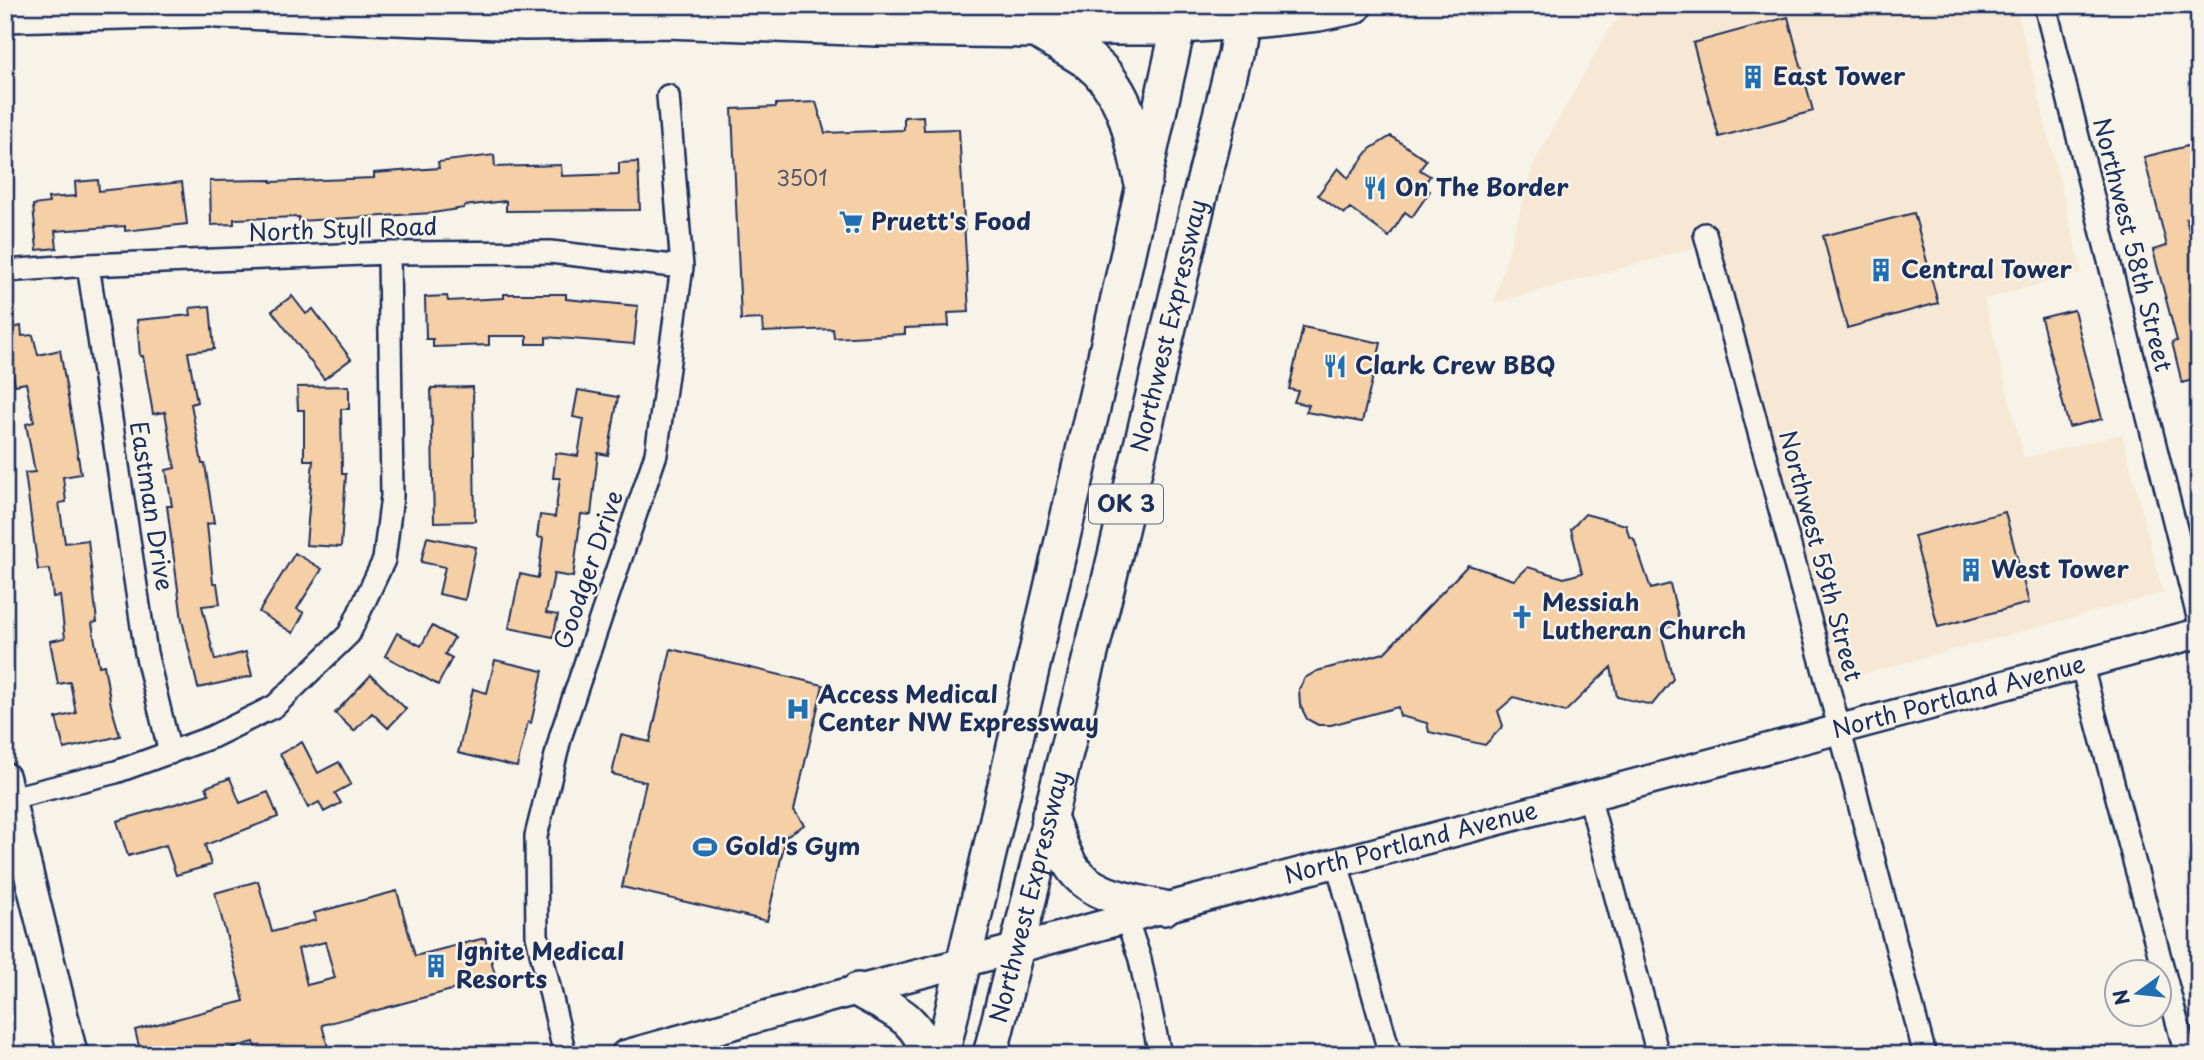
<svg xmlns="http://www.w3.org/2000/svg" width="2204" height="1060" viewBox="0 0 2204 1060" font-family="'Playpen Sans',sans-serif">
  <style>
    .built { fill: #f6e8d4 }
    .building { fill: #f5cfa5; stroke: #1b2f5e; stroke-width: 2; fill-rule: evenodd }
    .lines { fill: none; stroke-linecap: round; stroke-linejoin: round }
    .minor-casing { stroke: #1b2f5e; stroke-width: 26 }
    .secondary-casing { stroke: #1b2f5e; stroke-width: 33 }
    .trunk-casing { stroke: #1b2f5e; stroke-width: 38 }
    .motorway-casing { stroke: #1b2f5e; stroke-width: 42 }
    .minor { stroke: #f7f3e8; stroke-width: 21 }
    .secondary { stroke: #f7f3e8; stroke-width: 28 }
    .trunk { stroke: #f7f3e8; stroke-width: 33 }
    .motorway { stroke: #f7f3e8; stroke-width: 37 }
    .labels { text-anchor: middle; stroke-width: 5; stroke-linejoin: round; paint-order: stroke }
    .number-label { font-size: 21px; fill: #525770 }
    .shield { fill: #f7f3e8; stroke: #5d6a87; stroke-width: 2 }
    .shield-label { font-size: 23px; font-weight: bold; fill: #1b2f5e }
    .poi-label { font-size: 24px; font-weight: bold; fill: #1b2f5e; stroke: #f7f3e8; text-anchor: start }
    .street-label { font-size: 24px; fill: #1b2f5e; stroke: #f7f3e8 }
  </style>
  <rect width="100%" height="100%" fill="#f7f3e8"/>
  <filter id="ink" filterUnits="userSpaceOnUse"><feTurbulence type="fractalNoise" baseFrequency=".0143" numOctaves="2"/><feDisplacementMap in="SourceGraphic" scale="14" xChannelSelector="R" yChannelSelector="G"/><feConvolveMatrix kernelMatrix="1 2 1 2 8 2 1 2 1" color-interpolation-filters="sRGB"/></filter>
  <g filter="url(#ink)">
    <path class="built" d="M1630 5H2016L2082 273 1984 299 2024 458 2122 434 2163 593 1838 681 1719 241 1494 303 1533 165 1609 29Z"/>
    <path class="building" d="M1788 17 1813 111 1719 137 1693 43Z
      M816 102 825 133 904 130V117L923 116 924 130 959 129 969 312 948 313 949 326 905 328V334L834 338 833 329 763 332 762 319 741 320 732 109 776 107V104Z
      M1391 136 1426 160 1420 170 1430 176 1423 186 1430 191 1412 217 1405 212 1389 237 1350 208 1344 214 1318 195 1338 168 1348 178 1370 149Z
      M2199 143V215L2186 219 2199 269V378L2182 383 2172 342 2177 341 2153 250 2167 246 2144 157Z
      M494 155 495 167 561 165 562 176 619 174V163L638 162 640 210 506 211V201L464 206V208L433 213 299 221V217L234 219V224L211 225 210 181 271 180V182L374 178V173L439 168 438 162Z
      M98 180 99 191 182 182 187 224 125 231V226L55 231 57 248 37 250 33 205 49 203 48 198 76 196 75 182Z
      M1914 213 1938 303 1847 328 1823 236Z
      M504 294H566V299L638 306 634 344 546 337V344H527V336H489V345L433 347V339H426L425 297 447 296 448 301 504 298Z
      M292 296 306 314 313 309 351 359 324 379 272 311Z
      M210 306 214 349 188 352 197 402 191 404 202 464H205L214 523 207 524 213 583H217L220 604 202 606 215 660 246 652 252 676 198 688 182 620 167 506H172L166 470 175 468 165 412 153 414 143 356H140L137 320 191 315 190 308Z
      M2074 310 2102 419 2069 427 2041 318Z
      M21 326 22 336 33 335 38 355 60 350 81 474 63 477 66 502 59 503 65 543 88 540 97 622 92 623 99 666 104 665 111 705 120 736 64 749 56 718 76 713 70 682 58 684 50 641 65 638 60 596 53 597 50 569 38 570 25 473 35 472 26 424 34 422 26 383 15 385 5 341V330Z
      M1303 327 1381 343 1362 422 1306 412 1309 405 1294 402 1298 391 1289 389Z
      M349 386V409H341L342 474H346L341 547 306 545 313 460H304V410H298L297 387Z
      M473 387 475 521 434 522 431 388Z
      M578 390 618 397 608 455 598 453 591 515 581 514 573 577 554 574 546 613 558 615 553 637 509 628 520 574 538 578 543 538 537 537 540 515 555 517 560 478H553L556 453 578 456 584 419 573 417Z
      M2005 512 2029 603 1938 627 1914 536Z
      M1585 514 1626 525 1629 536 1634 539 1651 589 1670 584 1680 624 1660 629 1673 679 1652 705 1617 697 1611 667 1565 712 1514 697 1498 711 1503 726 1485 745 1429 732 1427 723 1400 716 1398 707 1331 725H1318L1307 719 1300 705 1299 689 1305 678 1317 671 1384 653 1468 565 1514 580 1528 567 1564 578 1582 573 1571 529Z
      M427 537 476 547 465 600 439 594 445 567 421 562Z
      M295 553 322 569 297 609 304 613 293 633 259 612Z
      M432 626 454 638 445 654 452 658 438 685 385 656 397 633 421 646Z
      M671 649 823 685 794 810 804 825 786 836 767 921 622 887 646 782 612 774 621 735 650 742Z
      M495 660 543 671 531 723 528 722 517 767 458 753 473 689 487 693Z
      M371 675 406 709 388 728 372 713 354 731 335 713Z
      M302 742 318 773 339 762 351 784 335 793 341 803 324 812 319 802 308 808 280 754Z
      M230 778 240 803 268 792 278 817 205 845 211 865 176 875 166 845 128 856 117 821 209 794 206 787Z
      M258 881 272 932 316 920 314 913 397 891 415 956 485 938 496 978 322 1025 330 1055H258L254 1042 206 1055H141L135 1030 244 1001 215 893ZM325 942 335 978 307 985 298 949Z"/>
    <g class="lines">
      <g class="minor-casing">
        <path id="minor" d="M2045 5 2199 621
          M1705 234 1831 697 1925 1055
          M88 265 146 653 170 753
          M5 271 88 265 389 253 550 252 682 267
          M2081 663 2186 1055
          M1589 796 1658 1055
          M11 798 116 772 212 737 275 706 349 634 384 560 392 496 389 253
          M1337 863 1390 1055
          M1126 918 1140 959 1160 1055
          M565 1055 537 935 536 836 561 735 656 454 682 267 668 96"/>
      </g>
      <g class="secondary-casing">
        <g id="secondary">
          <path d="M5 777 73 1055"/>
          <path id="s1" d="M625 1055 831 997 1015 949 1164 908 1488 823 2199 633"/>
        </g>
      </g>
      <g class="trunk-casing">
        <g id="trunk">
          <path d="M1049 815C1056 831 1062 851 1071 866 1091 897 1131 900 1164 908"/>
          <path d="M858 990C892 1010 915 1015 929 1055"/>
          <path d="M942 1055 1104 361 1175 41 1190 5"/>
          <path id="s2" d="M990 1055 1106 593 1201 192 1235 55 1243 5"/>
        </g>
      </g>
      <g class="motorway-casing">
        <path id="motorway" d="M217 9 524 21 665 19 878 27 1037 29 1071 26H1153L1241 20 1318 12 1353 5
          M5 13 242 7
          M1037 29C1053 40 1072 49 1088 60 1127 90 1133 135 1143 180"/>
      </g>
      <use href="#minor" class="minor"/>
      <use href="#secondary" class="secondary"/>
      <use href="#trunk" class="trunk"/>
      <use href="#motorway" class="motorway"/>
    </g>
  </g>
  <defs>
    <g id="building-bare" transform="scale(1.89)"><path d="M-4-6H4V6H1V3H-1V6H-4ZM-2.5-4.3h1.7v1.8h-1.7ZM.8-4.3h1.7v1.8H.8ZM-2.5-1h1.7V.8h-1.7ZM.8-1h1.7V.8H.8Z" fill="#1f6fb2" stroke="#f7f3e8" stroke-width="2.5" paint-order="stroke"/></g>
    <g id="restaurant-bare" transform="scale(1.89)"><path d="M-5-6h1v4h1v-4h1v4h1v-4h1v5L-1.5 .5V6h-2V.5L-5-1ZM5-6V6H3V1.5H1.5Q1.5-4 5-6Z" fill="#1f6fb2" stroke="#f7f3e8" stroke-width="2.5" paint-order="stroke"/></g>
    <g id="supermarket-bare" transform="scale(1.89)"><path d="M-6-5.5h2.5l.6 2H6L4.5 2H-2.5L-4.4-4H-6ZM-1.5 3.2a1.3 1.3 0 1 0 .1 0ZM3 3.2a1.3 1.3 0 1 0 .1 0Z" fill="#1f6fb2" stroke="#f7f3e8" stroke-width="2.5" paint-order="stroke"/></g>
    <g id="church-bare" transform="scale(1.89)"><path d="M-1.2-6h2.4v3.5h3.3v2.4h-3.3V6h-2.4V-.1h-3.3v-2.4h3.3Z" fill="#1f6fb2" stroke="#f7f3e8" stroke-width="2.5" paint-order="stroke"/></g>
    <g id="hospital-bare" transform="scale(1.89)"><path d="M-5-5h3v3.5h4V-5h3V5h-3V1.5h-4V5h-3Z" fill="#1f6fb2" stroke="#f7f3e8" stroke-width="2.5" paint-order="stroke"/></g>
    <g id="stadium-bare" transform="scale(1.89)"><path d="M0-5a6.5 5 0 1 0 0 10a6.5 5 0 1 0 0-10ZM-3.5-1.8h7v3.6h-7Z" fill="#1f6fb2" stroke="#f7f3e8" stroke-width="2.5" paint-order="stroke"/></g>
  </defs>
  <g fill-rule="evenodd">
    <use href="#building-bare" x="1753" y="77"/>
    <use href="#restaurant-bare" x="1375" y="188"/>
    <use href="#supermarket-bare" x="851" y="222"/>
    <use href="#building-bare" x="1881" y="270"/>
    <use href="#restaurant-bare" x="1335" y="366"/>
    <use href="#building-bare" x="1971" y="570"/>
    <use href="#church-bare" x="1522" y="617"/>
    <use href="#hospital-bare" x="798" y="709"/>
    <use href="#stadium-bare" x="705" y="847"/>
    <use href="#building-bare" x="436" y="966"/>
  </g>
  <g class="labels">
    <g class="number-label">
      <text x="802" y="186">3501</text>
    </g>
    <rect class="shield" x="1089" y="484.5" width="74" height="39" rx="5"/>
    <g class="shield-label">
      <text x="1126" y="512">OK 3</text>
    </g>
    <g class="poi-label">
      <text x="1773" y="85">East Tower</text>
      <text x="1395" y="196">On The Border</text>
      <text x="871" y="230">Pruett's Food</text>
      <text x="1901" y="278">Central Tower</text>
      <text x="1355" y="374">Clark Crew BBQ</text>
      <text x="1991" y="578">West Tower</text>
      <text x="1542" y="611">Messiah<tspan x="1542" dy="28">Lutheran Church</tspan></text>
      <text x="818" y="703">Access Medical<tspan x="818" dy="28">Center NW Expressway</tspan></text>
      <text x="725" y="855">Gold's Gym</text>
      <text x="456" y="960">Ignite Medical<tspan x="456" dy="28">Resorts</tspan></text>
    </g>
    <g class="street-label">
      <text transform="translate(343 230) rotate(-2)" y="8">North Styll Road</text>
      <text transform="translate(2132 245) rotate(76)" y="8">Northwest 58th Street</text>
      <text dy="8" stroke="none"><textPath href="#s2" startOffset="751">Northwest Expressway</textPath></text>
      <text transform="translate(151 506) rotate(81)" y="8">Eastman Drive</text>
      <text transform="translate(1820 556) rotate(75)" y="8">Northwest 59th Street</text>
      <text transform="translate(589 570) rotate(-71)" y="8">Goodger Drive</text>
      <text dy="8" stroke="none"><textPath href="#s1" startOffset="1381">North Portland Avenue</textPath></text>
      <text dy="8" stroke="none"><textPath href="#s1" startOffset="814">North Portland Avenue</textPath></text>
      <text dy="8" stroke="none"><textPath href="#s2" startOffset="163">Northwest Expressway</textPath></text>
    </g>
  </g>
  <rect width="2204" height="1060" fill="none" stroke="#f7f3e8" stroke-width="28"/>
  <rect x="14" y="14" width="2176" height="1032" fill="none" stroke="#1b2f5e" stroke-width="2.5" filter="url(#ink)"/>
  <g transform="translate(2138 993) rotate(255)"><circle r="33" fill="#f7f3e8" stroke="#9fa5b1" stroke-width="2"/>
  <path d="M0-5L12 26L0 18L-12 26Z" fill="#1f6fb2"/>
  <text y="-10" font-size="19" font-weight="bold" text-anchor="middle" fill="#1b2f5e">N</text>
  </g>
</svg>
